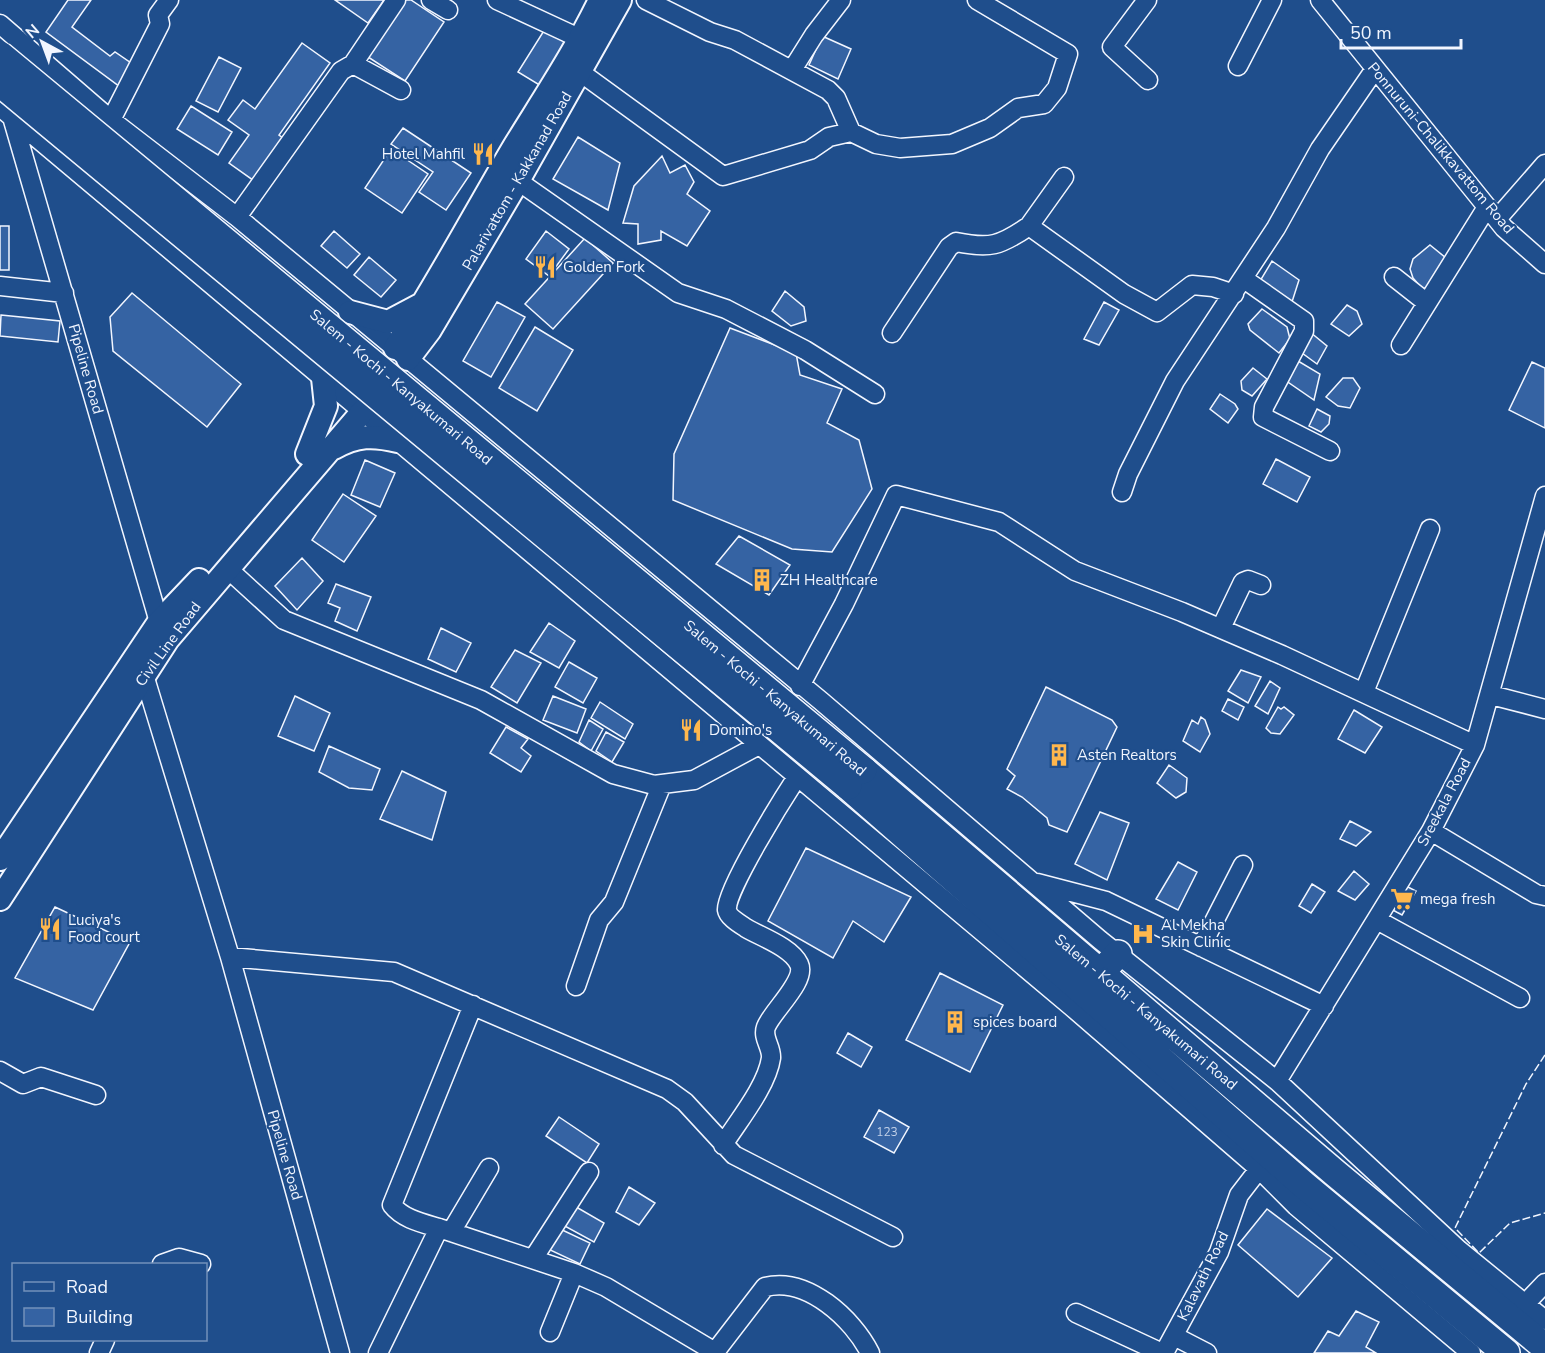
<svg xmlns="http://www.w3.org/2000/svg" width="1545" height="1353" viewBox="0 0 1545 1353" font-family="'Nunito Sans',sans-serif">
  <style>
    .building { fill: #3563a3; stroke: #f2f6ff; stroke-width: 1.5 }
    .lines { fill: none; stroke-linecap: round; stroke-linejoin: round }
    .minor-casing { stroke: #f2f6ff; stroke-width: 21 }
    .major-casing { stroke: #f2f6ff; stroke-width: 26 }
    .highway-casing { stroke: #f2f6ff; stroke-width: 30 }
    .minor { stroke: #1f4e8c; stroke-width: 18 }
    .major { stroke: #1f4e8c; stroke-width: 22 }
    .highway { stroke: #1f4e8c; stroke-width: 27 }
    .highway-bridge-casing { stroke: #f2f6ff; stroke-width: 30; stroke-linecap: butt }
    .highway-bridge { stroke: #1f4e8c; stroke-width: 27 }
    .fence { stroke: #f2f6ff; stroke-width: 1.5; stroke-dasharray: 8 3; stroke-linecap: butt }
    .labels { text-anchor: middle; stroke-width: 4.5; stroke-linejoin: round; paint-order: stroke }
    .number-label { font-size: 12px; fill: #c3d1e8 }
    .street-label { font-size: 15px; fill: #f2f6ff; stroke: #1f4e8c }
    .poi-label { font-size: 15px; fill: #f2f6ff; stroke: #1f4e8c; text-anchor: start }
  </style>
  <rect width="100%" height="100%" fill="#1f4e8c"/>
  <path class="building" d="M68 0H91L72 27 110 56 115 52 134 65 123 89 46 32Z
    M335 0H384L368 23Z
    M404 0H411L444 22 405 81 368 57Z
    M545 29 573 43 546 89 518 72Z
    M822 36 851 49 838 79 809 65Z
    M302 43 330 63 279 135 287 141 257 183 229 163 249 135 228 120 243 100 255 109Z
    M219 57 241 68 218 112 196 101Z
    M191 106 232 132 218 155 177 129Z
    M403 128 471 173 446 210 419 192 433 172 391 144Z
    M578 137 620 163 608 210 553 179Z
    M391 149 428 174 402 213 365 188Z
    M662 156 670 173 685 165 694 182 687 194 710 211 687 246 661 231V240L638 244V224L623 223 634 186Z
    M0 226H9V270H0Z
    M334 231 360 254 347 268 321 246Z
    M546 231 569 249 549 276 526 259Z
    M585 238 613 263 553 329 525 304Z
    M1430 245 1446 258 1426 293 1413 278 1410 269 1413 259Z
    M369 257 396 280 381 297 354 275Z
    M1272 261 1299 280 1291 305 1260 281Z
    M785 291 804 307 806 321 791 326 772 311Z
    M132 293 241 384 207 427 113 351 110 317Z
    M497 302 525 317 491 377 463 361Z
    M1104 302 1119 310 1099 345 1084 339Z
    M1347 305 1357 311 1362 324 1349 336 1331 324Z
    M1262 309 1287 327 1290 339 1279 353 1250 330 1248 324Z
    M1 315 60 321 58 342 0 336Z
    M535 327 573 350 537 411 499 388Z
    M730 328 796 353 800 375 842 389 827 423 859 440 872 489 832 552 792 549 673 500 674 454Z
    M1310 332 1327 346 1317 364 1298 350Z
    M1293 358 1320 374 1314 400 1282 378Z
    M1532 362 1545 368V428L1509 410Z
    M1253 368 1267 379 1252 396 1242 390 1241 381Z
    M1343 378H1353L1360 388 1350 408 1338 406 1326 397Z
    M1220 394 1235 404 1238 409 1228 423 1210 409Z
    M1317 409 1330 416 1329 424 1321 432 1309 426Z
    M1276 459 1310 477 1297 502 1263 484Z
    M365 460 395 473 380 507 351 495Z
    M343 494 376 516 344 562 312 540Z
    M739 536 790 565 769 595 716 564Z
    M302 558 323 581 297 610 275 586Z
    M336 584 371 597 357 631 335 621 340 608 328 603Z
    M549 623 575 641 559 668 530 652Z
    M441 628 471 643 456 672 428 659Z
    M515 650 541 663 517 703 491 687Z
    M569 662 597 678 583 703 555 687Z
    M1241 670 1261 677 1248 703 1228 691Z
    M1270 681 1280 688 1268 714 1255 706Z
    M1046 687 1112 720 1117 727 1067 832 1049 825 1047 818 1022 797 1007 789 1015 776 1007 769Z
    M295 696 330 713 314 751 278 736Z
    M553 696 586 709 577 733 543 720Z
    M1228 699 1244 707 1238 720 1222 711Z
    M600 702 633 724 625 739 591 718Z
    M1278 707 1281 709 1284 707 1294 715 1280 734 1271 733 1266 728Z
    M1354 710 1382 727 1365 753 1338 739Z
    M1201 717 1205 720 1210 734 1200 752 1183 741 1192 720 1198 724Z
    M589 720 603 729 591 751 579 742Z
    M506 727 528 739 521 748 531 756 521 772 490 753Z
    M606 732 624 742 612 762 596 751Z
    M329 746 380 769 372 790 349 788 319 772Z
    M1169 765 1187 778 1186 792 1176 798 1157 783Z
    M402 771 446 792 432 840 380 819Z
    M1100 812 1129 823 1107 880 1075 864Z
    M1350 821 1371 832 1356 846 1340 839Z
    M806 848 911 897 884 942 853 921 833 958 768 921Z
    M1178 862 1197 872 1178 910 1156 899Z
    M1354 871 1369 884 1355 900 1338 891Z
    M1312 884 1325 892 1311 913 1299 906Z
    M1402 884 1416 891 1402 915 1387 907Z
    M55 907 130 942 93 1010 15 978Z
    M940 973 1003 1005 970 1072 906 1040Z
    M848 1033 872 1047 861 1067 837 1053Z
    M879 1110 909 1127 894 1153 864 1137Z
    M559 1117 599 1144 587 1163 546 1136Z
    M629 1187 655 1203 639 1225 616 1212Z
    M571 1204 604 1223 594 1242 561 1224Z
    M1267 1209 1332 1258 1298 1297 1238 1245Z
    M558 1228 590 1243 580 1264 548 1249Z
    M1356 1311 1379 1322 1366 1347 1376 1353H1314L1328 1331 1339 1336Z"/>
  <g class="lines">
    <g class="minor-casing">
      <path id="minor" d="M431 0 448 10
        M497 0 581 39
        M646 0 710 32 735 40 828 90 836 98 851 132
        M1147 0 1112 47 1148 80
        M1320 0 1504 228 1545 264
        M0 24 111 120 237 217 821 701 1100 940 1277 1081 1459 1250 1545 1320
        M353 64 396 0
        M1238 66 1272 0
        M792 70 814 35 841 0
        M580 72 723 176 810 150 829 137 851 132 876 144 900 148 952 144 990 128 1018 108 1044 104 1057 88 1068 54 977 0
        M0 107 1072 1007 1259 1169 1296 1206 1471 1353
        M12 117 159 622
        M111 120 160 24 158 15 169 0
        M1064 177 1029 226 1124 294 1157 312 1192 285 1213 287 1234 294
        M518 181 678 293 726 309 805 350 875 394
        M237 217 341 71 353 64 401 90
        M1497 219 1545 164
        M1394 277 1427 303
        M1244 279 1304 321V331L1264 407 1263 417 1330 451
        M0 286 64 293
        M892 333 949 247 956 242C990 249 1000 246 1029 226
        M1401 345 1487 207
        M1122 492 1128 474 1175 381 1276 228 1320 149 1375 69
        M228 569 284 620 481 700 613 774 654 785 694 780 759 745
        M1221 628 1243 582 1248 580 1261 585
        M144 675 230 957 340 1353
        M800 686 844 604 896 495 999 522 1075 571 1182 612 1282 655 1475 745
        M1364 692 1430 529
        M1491 695 1545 709
        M1431 831 1536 894 1545 896
        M1037 883 1106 901 1324 1006
        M1377 920 1520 998
        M1201 947 1243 865
        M230 957 394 972 667 1089 685 1102 734 1155 893 1237
        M576 986 599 920 614 902 662 784
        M0 1071 23 1084 41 1077 96 1095
        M1277 1081 1431 831 1475 745 1545 496
        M723 1145C738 1121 767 1086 771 1058 772 1047 762 1038 766 1027 772 1011 807 981 799 964 791 947 761 937 746 928 740 924 728 917 727 910 725 891 784 797 797 777
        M439 1228C422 1223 403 1219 392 1205L473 1005
        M451 1232 489 1168
        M533 1259 589 1172
        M162 1264 179 1258 201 1264
        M1525 1304 1545 1283
        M1076 1313 1162 1353
        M550 1332 574 1273
        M1174 1336 1207 1353
        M99 1353 105 1340
        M378 1353 439 1228 574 1273 606 1287 715 1352 765 1287C807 1276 853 1319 870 1353
        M1164 1353 1219 1252 1239 1195 1259 1169"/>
    </g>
    <g class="major-casing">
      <path id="major" d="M350 312 388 322 422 304
        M395 348C437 284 473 216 512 150 542 101 575 52 600 0
        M408 359 430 330 518 181 620 0
        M334 448C357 435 373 435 398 441
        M307 454 326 406 323 378
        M0 859 159 622 199 580
        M0 899 168 639 363 411"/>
    </g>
    <g class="highway-casing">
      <path id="highway" d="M863 770 1335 1173 1545 1347
        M848 786 1305 1186 1506 1353
        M1100 973 1118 954"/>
    </g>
    <use href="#minor" class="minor"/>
    <use href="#major" class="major"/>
    <use href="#highway" class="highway"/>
    <g class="highway-bridge-casing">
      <path id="highway-bridge" d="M0 55 863 770
        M0 83 848 786"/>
    </g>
    <use href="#highway-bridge" class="highway-bridge"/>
    <path class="fence" d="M1545 1055 1526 1084 1455 1228 1479 1253 1510 1223 1545 1213"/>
  </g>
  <defs>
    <g id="restaurant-bare" transform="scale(1.8)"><path d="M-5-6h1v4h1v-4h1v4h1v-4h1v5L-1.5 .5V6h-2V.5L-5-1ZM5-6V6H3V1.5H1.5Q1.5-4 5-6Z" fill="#ffb74d" stroke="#1f4e8c" stroke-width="2.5" paint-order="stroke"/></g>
    <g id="building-bare" transform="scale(1.8)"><path d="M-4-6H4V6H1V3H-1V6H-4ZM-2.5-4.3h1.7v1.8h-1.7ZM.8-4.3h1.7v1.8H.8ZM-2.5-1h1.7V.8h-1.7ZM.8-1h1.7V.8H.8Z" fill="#ffb74d" stroke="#1f4e8c" stroke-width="2.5" paint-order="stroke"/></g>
    <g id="supermarket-bare" transform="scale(1.8)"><path d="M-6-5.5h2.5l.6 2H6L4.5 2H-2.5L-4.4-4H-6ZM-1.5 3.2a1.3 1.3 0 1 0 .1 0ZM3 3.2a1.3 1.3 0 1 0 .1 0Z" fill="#ffb74d" stroke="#1f4e8c" stroke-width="2.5" paint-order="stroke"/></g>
    <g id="hospital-bare" transform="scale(1.8)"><path d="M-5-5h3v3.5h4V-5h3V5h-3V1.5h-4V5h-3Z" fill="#ffb74d" stroke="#1f4e8c" stroke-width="2.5" paint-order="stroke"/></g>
  </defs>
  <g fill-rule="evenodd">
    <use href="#restaurant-bare" x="483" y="154"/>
    <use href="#restaurant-bare" x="545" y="267"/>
    <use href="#building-bare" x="762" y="580"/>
    <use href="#restaurant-bare" x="691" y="730"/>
    <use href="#building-bare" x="1059" y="755"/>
    <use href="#supermarket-bare" x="1402" y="899"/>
    <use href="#restaurant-bare" x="50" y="929"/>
    <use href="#hospital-bare" x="1143" y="934"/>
    <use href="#building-bare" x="955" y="1022"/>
  </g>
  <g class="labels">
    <g class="number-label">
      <text x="887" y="1136">123</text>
    </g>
    <g class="street-label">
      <text transform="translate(1441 148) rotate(50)" y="5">Ponnuruni-Chalikkavattom Road</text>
      <text transform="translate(517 181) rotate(-60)" y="5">Palarivattom - Kakkanad Road</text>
      <text transform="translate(86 369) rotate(74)" y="5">Pipeline Road</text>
      <text transform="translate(401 387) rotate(40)" y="5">Salem - Kochi - Kanyakumari Road</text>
      <text transform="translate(168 644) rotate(-54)" y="5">Civil Line Road</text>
      <text transform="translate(775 698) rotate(40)" y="5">Salem - Kochi - Kanyakumari Road</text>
      <text transform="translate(1444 802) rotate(-62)" y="5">Sreekala Road</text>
      <text transform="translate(1146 1012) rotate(40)" y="5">Salem - Kochi - Kanyakumari Road</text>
      <text transform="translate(285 1155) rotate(74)" y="5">Pipeline Road</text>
      <text transform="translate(1203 1276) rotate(-64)" y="5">Kalavath Road</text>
    </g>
    <g class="poi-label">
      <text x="465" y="159" text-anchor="end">Hotel Mahfil</text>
      <text x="563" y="272">Golden Fork</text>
      <text x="780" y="585">ZH Healthcare</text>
      <text x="709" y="735">Domino's</text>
      <text x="1077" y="760">Asten Realtors</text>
      <text x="1420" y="904">mega fresh</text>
      <text x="68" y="925">Luciya's<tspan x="68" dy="17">Food court</tspan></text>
      <text x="1161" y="930">Al Mekha<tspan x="1161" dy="17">Skin Clinic</tspan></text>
      <text x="973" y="1027">spices board</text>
    </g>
  </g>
  <rect x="12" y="1263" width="195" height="78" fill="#1f4e8c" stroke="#7391ba" stroke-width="1.5"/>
  <rect x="24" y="1282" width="30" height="9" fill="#1f4e8c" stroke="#7391ba" stroke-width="1.5"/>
  <text x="66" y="1293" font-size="18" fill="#f2f6ff">Road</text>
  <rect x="24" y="1308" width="30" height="18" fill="#3563a3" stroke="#7391ba" stroke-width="1.5"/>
  <text x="66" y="1323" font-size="18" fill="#f2f6ff">Building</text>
  <g transform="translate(42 42) rotate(319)" stroke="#1f4e8c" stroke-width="4.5" paint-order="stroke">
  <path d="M0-4.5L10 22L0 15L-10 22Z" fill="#f2f6ff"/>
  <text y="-9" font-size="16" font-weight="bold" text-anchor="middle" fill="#f2f6ff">N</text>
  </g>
  <path d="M1341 39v9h120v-9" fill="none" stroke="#f2f6ff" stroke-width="3"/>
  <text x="1350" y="39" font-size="18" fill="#f2f6ff" stroke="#1f4e8c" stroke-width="4.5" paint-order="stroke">50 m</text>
</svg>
